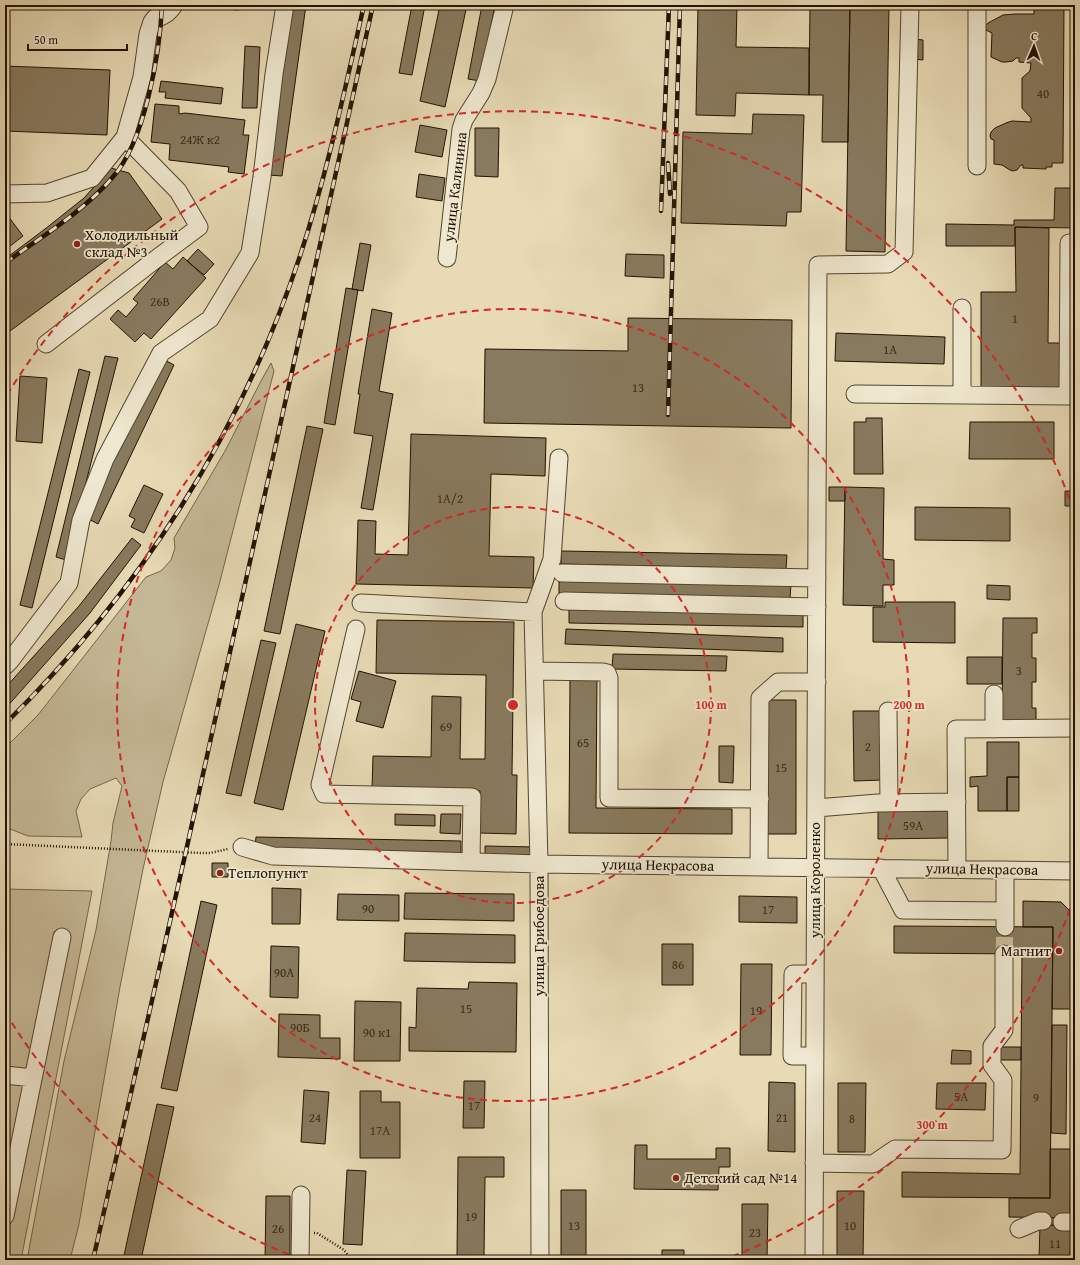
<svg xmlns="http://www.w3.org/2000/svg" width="1080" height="1265" viewBox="0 0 1080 1265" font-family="'Gentium Book Plus',serif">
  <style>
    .green { fill: #c5b896; stroke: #73664b }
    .building { fill: #887a5e; stroke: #211300 }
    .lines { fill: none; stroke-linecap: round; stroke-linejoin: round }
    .minor-tunnel { stroke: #c9bc9a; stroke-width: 17; stroke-dasharray: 17 8; stroke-linecap: butt }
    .minor-casing { stroke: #52452d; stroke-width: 19 }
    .path { stroke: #211300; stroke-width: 2.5; stroke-dasharray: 1 2; stroke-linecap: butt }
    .minor { stroke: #efe7cf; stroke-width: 17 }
    .rail-casing { stroke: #211300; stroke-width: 4.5 }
    .rail { stroke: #efe7cf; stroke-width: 3; stroke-dasharray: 9; stroke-linecap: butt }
    .ring { fill: none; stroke: #d62828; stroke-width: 2; stroke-dasharray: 7 5 }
    .poi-dot { fill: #8f2418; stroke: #efe7cf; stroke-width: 1.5 }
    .labels { text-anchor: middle; stroke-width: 3.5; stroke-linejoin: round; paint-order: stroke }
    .number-label { font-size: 13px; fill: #3b2d18 }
    .street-label { font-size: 15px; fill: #211300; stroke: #efe7cf }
    .poi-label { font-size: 15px; fill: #211300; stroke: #efe7cf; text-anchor: start }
    .centre { fill: #d62828; stroke: #efe7cf; stroke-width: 2 }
    .ring-label { font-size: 12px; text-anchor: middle; font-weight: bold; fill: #d62828; stroke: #efe7cf; stroke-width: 3.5; stroke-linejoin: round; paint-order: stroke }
  </style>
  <rect width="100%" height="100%" fill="#e7dab5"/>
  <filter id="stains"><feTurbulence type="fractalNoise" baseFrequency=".005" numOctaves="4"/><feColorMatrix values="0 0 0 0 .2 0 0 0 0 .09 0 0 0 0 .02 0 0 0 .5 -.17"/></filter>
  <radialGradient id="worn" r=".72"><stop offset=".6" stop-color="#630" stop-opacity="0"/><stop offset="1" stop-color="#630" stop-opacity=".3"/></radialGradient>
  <path class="green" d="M271 363 274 371 219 585 163 782 143 869 120 987 79 1224 70 1260H27L64 1061 96 930 111 841 113 823 122 786 116 778 90 789 81 799 76 811 82 837 28 836 5 827V748L38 715 146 577 161 571 171 560 175 548 174 538 225 451 261 381Z
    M5 889 92 891 21 1260H5Z"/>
  <path class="building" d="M192 5H240L239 10 192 7Z
    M292 5H306L282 176 268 175Z
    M412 5H425L412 75 399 73Z
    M440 5H467L445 107 420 101Z
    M482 5H495L480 81 468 79Z
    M698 5H737L736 47 809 48V95L736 93 735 116 696 115Z
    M810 5H850L848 142H822L823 95H809Z
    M850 5H889L885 252 846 251Z
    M1030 5H1064L1063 163H1052V167H1046V169L1023 168V165H1021L1017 170 1013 171 1010 170 1002 165 994 164V140L991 139 990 136 991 132 995 128 1006 123 1012 121 1031 122V118L1022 108V78L1030 71 1031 63 1019 62V58H1016L1013 61 1006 62H1002L991 57 992 33 986 30 985 27 988 23 1003 15 1015 14H1034V9Z
    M914 39 923 40V60L913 59Z
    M245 46 260 47 257 108H242Z
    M5 66 110 70 107 135 5 131Z
    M161 81 223 88 221 104 165 98 166 92H159Z
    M155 104 179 106V114L185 113 245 120 243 135H249L244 174 228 172 229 167 169 160 170 144 151 142Z
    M753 114 804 115 801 212H787L786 226 681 223 683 132 752 134Z
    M420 125 447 130 442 157 415 152Z
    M475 128H499L498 177 475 176Z
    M111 168 129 173 162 219 10 331 5 323V259L45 229 84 198Z
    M419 174 445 178 442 201 416 197Z
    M1055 188H1075V228L1015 227V246H946V224L1014 225V220H1054Z
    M5 212 23 236 5 250Z
    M1015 227 1049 228 1048 343H1060V388L981 387V292H1016Z
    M360 243 371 245 363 291 352 289Z
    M198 249 214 264 204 275 187 261Z
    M626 254 664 255V278L625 276Z
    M183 257 206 278 151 339 144 333 135 342 110 319 118 310 126 317 138 303 133 299 165 262 173 269Z
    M346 288 358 290 335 425 324 423Z
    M372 309 392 313 379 391 393 394 373 510 361 508 373 436 354 433 360 394H358Z
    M628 318 792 320 791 428 484 423 485 349 628 351Z
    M836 333 945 337 944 364 835 361Z
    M105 356 118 358 66 560 56 557Z
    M163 359 174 365 98 524 85 517Z
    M79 369 90 372 32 608 20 605Z
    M20 376 47 378 42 443 16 441Z
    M866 418H882L883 474H854V422H866Z
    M970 422H1054V459H969Z
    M307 426 323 429 280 634 264 631Z
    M411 434 546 438 545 476 491 474 489 556 534 557 533 588 356 584 358 520 376 521 375 554 408 555Z
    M144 485 163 494 144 533 131 527 135 519 129 516Z
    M829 487H845V501H829Z
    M845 487 884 488 883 559 894 560V585H883V606L843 605Z
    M1065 491H1075V506H1065Z
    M915 507 1010 508V541L915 540Z
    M132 538 141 545 90 613 5 709V688L79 606Z
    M561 551 787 555 786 569 561 564Z
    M559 580 791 584 790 598 559 594Z
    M987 585 1010 586V600L987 599Z
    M885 602H955V643L873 642V607H885Z
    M569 608 803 613V627L569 623Z
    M1003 618H1037V633H1032V658H1036V682H1032V708H1036V722H1002Z
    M377 620 514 622 512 775H517L516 834 479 833 480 791 372 789 373 756 431 757 432 696 461 697 460 759H485L486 675 376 673Z
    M296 624 325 631 283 810 254 803Z
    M566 629 783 638V652L565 644Z
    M261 640 276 643 241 796 226 793Z
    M613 654 727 656 726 671 612 669Z
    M967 657H1002V684H967Z
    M359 671 396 681 383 728 356 721 361 702 351 699Z
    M570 676H597L596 808 732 809V834L569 833Z
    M767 700H796V834H767Z
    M853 711H881L882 780 854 781Z
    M987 742H1019V777H1007V811H978V786L970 787V777L987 776Z
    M719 746H734L733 783 719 782Z
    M1007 777H1019V811H1007Z
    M878 811H948V838L878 839Z
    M395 814 435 815V826L395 825Z
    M441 814H461L460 834 440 833Z
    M256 837 461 841V857L255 847Z
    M485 846 536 847 535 859 485 858Z
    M212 863H228V877H212Z
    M272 888 301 889 300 924H272Z
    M405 893 514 894V921L404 919Z
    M338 894 399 895V921L337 920Z
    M739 896 797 897V923L739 922Z
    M201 901 217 905 177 1091 161 1088Z
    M1023 901 1061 902 1073 914V1009H1052L1053 927H1023Z
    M894 926 1053 927 1050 1198 902 1197V1172L1020 1174 1022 954 894 953Z
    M405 933 515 935V963L404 961Z
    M662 944H693V985H662Z
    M271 946 299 947 298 998 270 997Z
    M741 964H772L771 1055H740Z
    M469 982 517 983 516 1052 409 1051V1027L416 1028 417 988 468 989Z
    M355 1001 401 1002 400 1061H354Z
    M279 1014 320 1015V1038H340V1059L278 1057Z
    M1052 1025H1067L1066 1134 1051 1133Z
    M999 1047H1021V1060H998Z
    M952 1050 971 1051V1064H951Z
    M464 1081H485L484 1128H463Z
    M769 1082 795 1083V1152L768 1151Z
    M838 1083H866L865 1152H838Z
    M937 1083H986L985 1110 936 1109Z
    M304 1090 329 1092 325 1144 301 1142Z
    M360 1091H381V1102H400V1158H360Z
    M157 1104 174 1107 141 1260H123Z
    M635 1145H647V1159H716V1148H730V1167H719L718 1190 634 1189Z
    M1050 1149H1071L1070 1218 1009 1217V1198H1050Z
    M458 1157H504V1177H485L484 1256H457Z
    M347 1170 366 1171 362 1245 343 1244Z
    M561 1190H586V1260H561Z
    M837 1191H864L863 1260 837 1259Z
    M266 1196H290V1260H265Z
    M742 1204H768L767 1260H742Z
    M1043 1217 1062 1218V1225H1043Z
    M1040 1225 1071 1226 1070 1260H1039Z
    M662 1250H684V1260H662Z"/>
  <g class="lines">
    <path class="minor-tunnel" d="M1004 954 1005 927"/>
    <g class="minor-casing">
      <path id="minor" d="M977 5V166
        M5 194 47 193 92 178 125 137 142 77 148 34 152 22 155 18C164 17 169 13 174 5
        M447 258 461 129 464 120 481 93 487 79 505 5
        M46 344 160 256 199 227 178 191 125 137
        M855 394 1068 396 1069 243H1075
        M962 394V308
        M562 573 817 578
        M564 601 817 607
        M361 603 533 612
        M356 629 320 785 324 794 472 797 471 862
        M5 666 10 661 69 583 81 520 105 459 161 353 210 319 250 253 262 177 274 74 285 5
        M535 671 603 672 607 673 609 678V798L760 799
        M888 711 889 803
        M994 729V694
        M816 808 878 803 957 802
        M242 847 273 856 539 864 1075 871
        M759 867 760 698 778 682H817
        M881 868 903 910 1005 911
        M957 869 956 729 1075 728
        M1005 927V870
        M815 1056H792L793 974H815
        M5 1075 33 1078
        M814 1163 873 1164 895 1149 1002 1150 1003 1080 992 1065V1046L1004 1030V954
        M5 1216 62 937
        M1062 1222H1075
        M1019 1229 1038 1221H1043
        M300 1260 301 1195
        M540 1260 539 864 533 612 552 559 559 458
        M814 1260 818 265 888 264 904 252 910 5"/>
    </g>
    <path class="path" d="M5 844 201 853H210L228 849
      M314 1233H317L344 1250 352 1260"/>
    <use href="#minor" class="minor"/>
    <g class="rail-casing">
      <path id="rail" d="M668 163 670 194
        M661 211 669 5
        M5 263C41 237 83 212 112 178 145 142 160 53 162 5
        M668 415 680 5
        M5 724C139 592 241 434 300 256 327 174 345 89 364 5
        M93 1260 186 851 373 5"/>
    </g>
    <use href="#rail" class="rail"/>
  </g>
  <g class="ring">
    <circle cx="513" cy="705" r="198"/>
    <circle cx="513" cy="705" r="396"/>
    <path d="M1074 898A593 593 0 0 1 726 1259M300 1259A593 593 0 0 1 7 1015M7 395A593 593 0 0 1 1074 512"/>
  </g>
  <g class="poi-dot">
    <circle cx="77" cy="244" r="4"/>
    <circle cx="220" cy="873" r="4"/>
    <circle cx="1059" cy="951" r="4"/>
    <circle cx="676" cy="1178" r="4"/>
  </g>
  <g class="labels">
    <g class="number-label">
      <text x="1043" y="98">40</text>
      <text x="200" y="144">24Ж к2</text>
      <text x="160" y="306">26В</text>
      <text x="1015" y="323">1</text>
      <text x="890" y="354">1А</text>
      <text x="638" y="392">13</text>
      <text x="450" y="503">1А/2</text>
      <text x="1019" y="675">3</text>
      <text x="446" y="731">69</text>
      <text x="583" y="747">65</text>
      <text x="868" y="751">2</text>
      <text x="781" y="772">15</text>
      <text x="913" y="830">59А</text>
      <text x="368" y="913">90</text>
      <text x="768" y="914">17</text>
      <text x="678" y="969">86</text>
      <text x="284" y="977">90А</text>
      <text x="466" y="1013">15</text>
      <text x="756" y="1015">19</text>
      <text x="300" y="1032">90Б</text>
      <text x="377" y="1037">90 к1</text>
      <text x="961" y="1101">5А</text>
      <text x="1036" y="1102">9</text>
      <text x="474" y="1110">17</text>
      <text x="315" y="1122">24</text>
      <text x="782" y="1122">21</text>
      <text x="852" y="1123">8</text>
      <text x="380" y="1135">17А</text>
      <text x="471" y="1221">19</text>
      <text x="574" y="1230">13</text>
      <text x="850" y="1230">10</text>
      <text x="278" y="1233">26</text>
      <text x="755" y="1237">23</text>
      <text x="1055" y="1248">11</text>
    </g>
    <g class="street-label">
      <text transform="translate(455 187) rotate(-83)" y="5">улица Калинина</text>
      <text transform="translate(658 865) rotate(1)" y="5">улица Некрасова</text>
      <text transform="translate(982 869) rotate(1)" y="5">улица Некрасова</text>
      <text transform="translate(815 880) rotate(-90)" y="5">улица Короленко</text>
      <text transform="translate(539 936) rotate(-90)" y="5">улица Грибоедова</text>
    </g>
    <g class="poi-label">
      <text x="85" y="240">Холодильный<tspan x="85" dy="17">склад №3</tspan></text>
      <text x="228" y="878">Теплопункт</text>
      <text x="1051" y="956" text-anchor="end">Магнит</text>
      <text x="684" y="1183">Детский сад №14</text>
    </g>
  </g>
  <circle cx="513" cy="705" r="6" class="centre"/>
  <g class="ring-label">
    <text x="711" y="709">100 m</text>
    <text x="909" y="709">200 m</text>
    <text x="932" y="1129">300 m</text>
  </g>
  <rect width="1080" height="1265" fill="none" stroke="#e7dab5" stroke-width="20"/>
  <rect x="6" y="6" width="1068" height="1253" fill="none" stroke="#211300" stroke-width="2"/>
  <rect x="10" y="10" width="1060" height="1245" fill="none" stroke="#211300"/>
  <g transform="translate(1034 46) rotate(2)" stroke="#efe7cf" stroke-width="3" paint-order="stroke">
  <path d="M0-3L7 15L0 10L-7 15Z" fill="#211300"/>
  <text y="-6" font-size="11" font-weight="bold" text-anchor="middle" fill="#211300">С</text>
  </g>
  <path d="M28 44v6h99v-6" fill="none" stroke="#211300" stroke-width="2"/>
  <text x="34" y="44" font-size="12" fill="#211300" stroke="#efe7cf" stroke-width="3" paint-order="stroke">50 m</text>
  <rect width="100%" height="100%" filter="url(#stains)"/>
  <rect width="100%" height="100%" fill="url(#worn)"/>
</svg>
